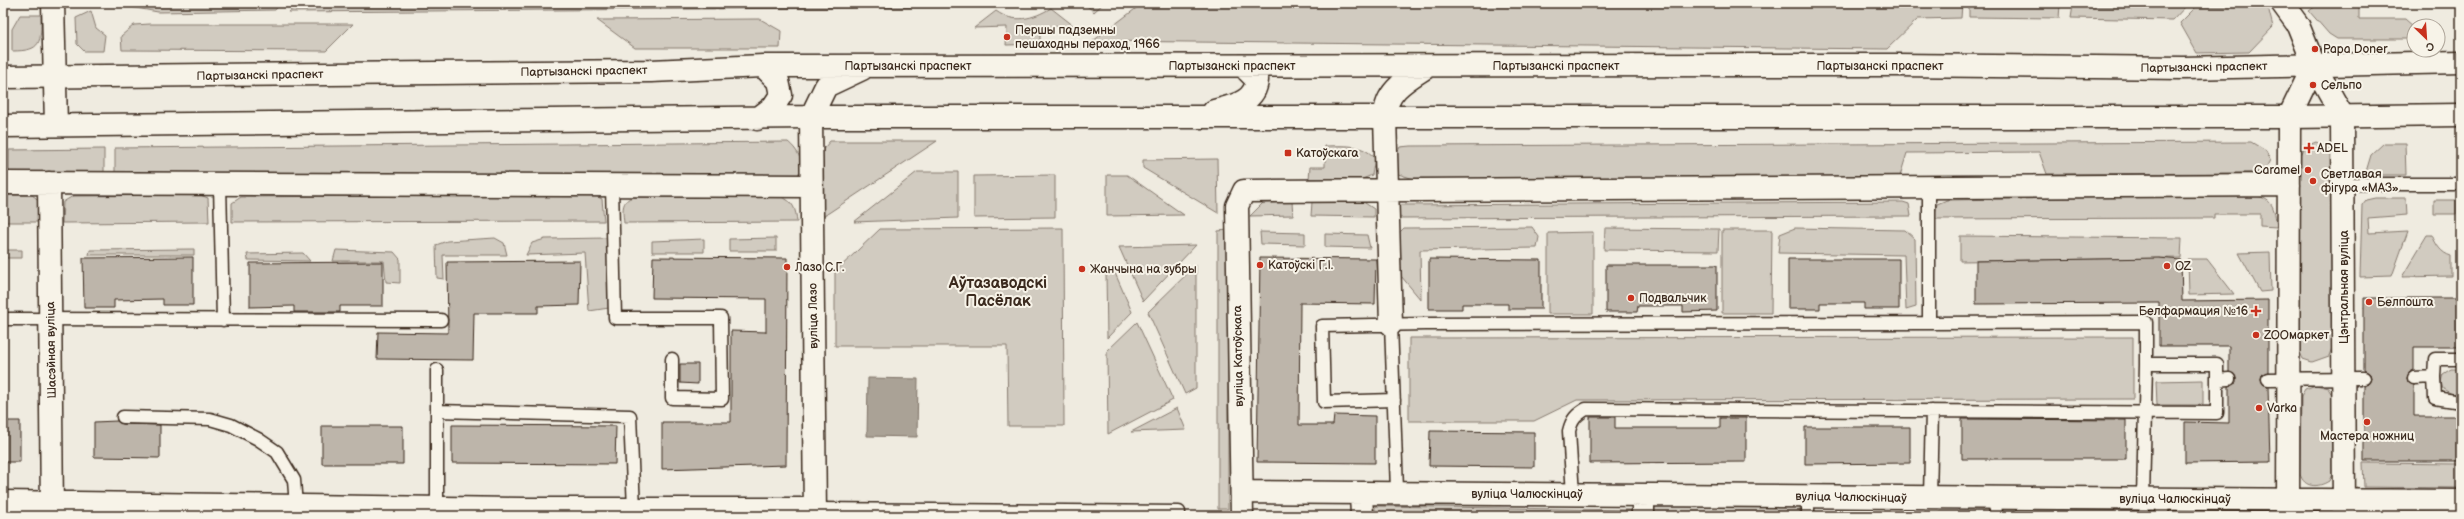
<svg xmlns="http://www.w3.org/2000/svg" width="2464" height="519" viewBox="0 0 2464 519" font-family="'Balsamiq Sans',sans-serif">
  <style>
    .green { fill: #d1cbc0; stroke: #867a6f }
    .water { fill: #aaa296; stroke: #7e7266 }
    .building { fill: #bdb5aa; stroke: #3b2a1e }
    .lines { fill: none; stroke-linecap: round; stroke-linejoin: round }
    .service-casing { stroke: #3b2a1e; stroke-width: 15 }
    .minor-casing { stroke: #3b2a1e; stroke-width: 25 }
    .primary-casing { stroke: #3b2a1e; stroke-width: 25 }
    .service { stroke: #f7f3e8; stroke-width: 12 }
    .minor { stroke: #f7f3e8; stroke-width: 22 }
    .primary { stroke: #f7f3e8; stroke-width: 22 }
    .poi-dot { fill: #c8321e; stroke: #f7f3e8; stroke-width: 1.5 }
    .labels { text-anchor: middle; stroke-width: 4; stroke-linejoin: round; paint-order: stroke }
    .poi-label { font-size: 12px; fill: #3b2a1e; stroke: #f7f3e8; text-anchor: start }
    .street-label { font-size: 12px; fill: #3b2a1e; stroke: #f7f3e8 }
    .district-label { font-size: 16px; font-weight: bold; fill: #3b2a1e; stroke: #f7f3e8 }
  </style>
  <rect width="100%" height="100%" fill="#efebe0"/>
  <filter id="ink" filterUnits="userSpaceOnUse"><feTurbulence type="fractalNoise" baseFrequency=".025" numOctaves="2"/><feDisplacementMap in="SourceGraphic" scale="8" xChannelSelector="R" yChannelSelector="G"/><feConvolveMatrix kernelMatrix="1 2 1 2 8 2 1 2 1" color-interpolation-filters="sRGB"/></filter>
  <g filter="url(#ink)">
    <path class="green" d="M125 3H281L275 10 158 12 125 6Z
      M299 3H957L952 7 289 12Z
      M1084 3H1104L1094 12Z
      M1143 3 1962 4 1961 18 1918 19 1887 49 1093 41Z
      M2251 3H2264L2269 11 2273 27 2249 52 2197 53 2180 23 2197 6H2247Z
      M2320 3H2359V19H2405L2414 27V39H2337L2329 34 2309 11Z
      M1969 4 2060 5 2059 18 1969 17Z
      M2073 6H2186L2173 20 2071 18Z
      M1051 8 1074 26 1040 27V44L1006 45 1007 27 974 28 996 11C1014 24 1033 19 1051 8Z
      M91 11 96 28 105 35 103 51H84L77 44 76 18Z
      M20 15H41C41 43 42 51 12 51V29Z
      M760 19 781 31 780 48H635L597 20Z
      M150 24H353L326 51 122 50 121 36 134 25Z
      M830 141H937L821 218 820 153Z
      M788 142C798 150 806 164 797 176L115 177V148Z
      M2251 142 2266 151 2270 160 2266 168 2256 173 2047 174 2039 152 1907 153 1900 176 1414 179 1398 174 1394 159 1400 147 1410 146Z
      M2316 142 2327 147 2334 161 2333 345 2329 356 2312 362 2303 359 2298 348 2297 161 2304 147Z
      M2384 143H2405L2406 175H2365L2371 155Z
      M1325 146C1344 146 1361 143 1375 158L1372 175 1360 180 1309 179 1310 167H1325Z
      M104 149V173L9 174V150Z
      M1217 159 1218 213 1143 168V160Z
      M917 172H958V218L854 222Z
      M1055 175V217L974 218V176Z
      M1107 175H1127L1184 215 1107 216Z
      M592 194 602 199 604 221 232 222V203L241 197Z
      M3 195H32L40 201 41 222H3Z
      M200 195 208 198 209 222 62 223 63 202 73 196Z
      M2251 195C2273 198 2274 206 2277 227L2260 226V214H2214V218L1934 219 1937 204 1947 200Z
      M634 197H781C793 201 796 209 797 222L624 223C623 212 620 200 634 197Z
      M2375 198H2406L2407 215 2368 218 2369 233 2408 231 2392 276 2360 277 2362 205 2366 200Z
      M2434 200H2456V214H2434Z
      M1362 201 1374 209V217L1311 216 1312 202Z
      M1292 202 1293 215 1250 216 1263 203Z
      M1903 202 1909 204 1911 216 1396 218V211L1400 205Z
      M1532 227 1539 237 1537 248 1420 250 1421 300 1401 276 1397 235 1404 228Z
      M1063 228 1064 426H1008L1007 346H835V272L880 229Z
      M1605 228 1719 229 1718 251 1604 250Z
      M1795 228 1905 230 1915 239 1916 307 1906 310 1904 255 1778 253 1780 234Z
      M1228 230V509H1218V231Z
      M1722 230H1772L1771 313H1722Z
      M1260 232 1305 233V245L1261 244Z
      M1593 232V314H1548V233Z
      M1325 234 1367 235 1370 248 1325 247Z
      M2427 235H2432C2436 245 2441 253 2451 256V276L2402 277Z
      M1960 236 2182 238 2181 258 1960 261Z
      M495 238 504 243 507 255H443L444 279 437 278 436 245 447 241Z
      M608 238 609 308 589 311 585 253 526 255 532 243 545 239Z
      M776 238V251H729V239Z
      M704 239V252H652V241Z
      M1196 245 1143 301 1119 247Z
      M194 249V255H89L90 250Z
      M3 250H22V258H3Z
      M336 250 394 252 400 259V283L386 282 384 261H333Z
      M2270 252 2271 291 2260 292 2239 253Z
      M303 253 310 261 248 260 247 254Z
      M2188 259H2207L2234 294 2189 295Z
      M1196 265V388L1185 394 1148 312Z
      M1106 273H1115L1132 312 1107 338Z
      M1137 322 1173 400 1108 434 1107 351Z
      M2133 337V399L1577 400 1534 421H1409V338Z
      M2451 369H2461V394H2452L2443 389 2441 382 2443 374Z
      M2203 380V405H2157L2156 381Z
      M2316 385 2328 388 2332 395V474L2329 481C2318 488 2304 488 2300 474L2301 396 2305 389Z
      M1177 408 1186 430 1131 432Z
      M2363 463 2461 464V488L2364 487Z
      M1652 504 1800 505V516H1652Z
      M1375 506 1631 510V516H1375Z
      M2308 510H2321L2329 516H2300Z"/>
    <path class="water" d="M868 378 918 379 917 437 867 436Z"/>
    <path class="building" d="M193 257V305H163V299L114 300V308H84L83 258Z
      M653 257 787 258 786 465 662 469V422H731V331L766 332V299L652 298Z
      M1260 258 1376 259 1375 304 1300 303 1299 425H1333L1334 415 1375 416V463L1257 462Z
      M2159 258 2181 260 2182 301 2268 300V372L2262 375 2261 379 2264 385 2268 386 2270 462 2185 463V422L2229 423V386L2236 383V378L2229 372V346H2159V303L1976 304V261Z
      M1429 259 1541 260V309H1508V304H1462V309H1429Z
      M1788 259H1899V309H1864V303H1820V309H1788Z
      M580 261 579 305 538 306V313H474L473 360 377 359 378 332 448 333 447 262Z
      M383 262V306H340V312H294V306L250 307V263Z
      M1606 265H1717V311L1683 312V306H1638L1637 312H1606Z
      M2364 298H2461V347H2414V370L2410 372 2407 378 2408 382 2414 385V416H2461V461H2364V386L2368 384 2371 378 2370 374 2364 370Z
      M680 364H698V384L680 383Z
      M1590 417H1615V428H1720V418H1746V462L1590 463Z
      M1962 419 2126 420V459H1962Z
      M3 421H20V462H3Z
      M117 421 123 424 160 425V458L94 457V422Z
      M452 425 616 426 615 464 452 463Z
      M322 426H403V464H322Z
      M1805 427H1910V463L1805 464Z
      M1430 431 1534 432V467L1429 466Z"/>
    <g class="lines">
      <g class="service-casing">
        <path id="service" d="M220 184 223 320
          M2344 184H2461
          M612 185 615 318H721L722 399 672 398V359
          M1929 188V323L2146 322V364H2217V380L2229 379
          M3 319 441 320
          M1391 324 1397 490
          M437 370V411
          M2434 377 2435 398 2461 402
          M2414 378 2434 377 2435 359H2461
          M2268 379 2364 378
          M1394 400 1324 402 1322 326 1425 324 1929 323
          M123 417 210 419 231 425 258 439 277 452 294 480 296 506
          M1573 495 1569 431C1572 419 1576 415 1586 409L2217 413V380
          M1930 497 1932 411
          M1995 498 1996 516
          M2143 499 2146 364
          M437 508V411L630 416 634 509
          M815 509 1179 512
          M1808 516V496
          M2162 516 2163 499"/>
      </g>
      <g class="minor-casing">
        <path id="minor" d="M53 3 56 125
          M2282 3 2298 25 2314 65 2342 115 2344 516
          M811 117 815 516
          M1385 117 1391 324
          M3 183 811 186
          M49 183 52 516
          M1242 492 2461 501
          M1361 493 1362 516
          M3 502 522 509H815
          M1242 516 1237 206 1244 191 2289 185
          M1643 516V495
          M2288 516 2289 117 2314 65"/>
      </g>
      <g class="primary-casing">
        <path id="primary" d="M3 77 651 71 763 66 1898 65 2183 68 2461 62
          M1214 111C1232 106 1255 103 1257 80L1243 66
          M811 117 826 86 862 69
          M1385 117C1385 90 1408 79 1428 66
          M757 119 773 107 781 95 778 81 763 66
          M3 126 811 117H2289L2461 115"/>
      </g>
      <use href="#service" class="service"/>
      <use href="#minor" class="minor"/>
      <use href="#primary" class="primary"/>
    </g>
  </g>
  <g class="poi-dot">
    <circle cx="1007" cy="37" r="4"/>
    <circle cx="2315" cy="49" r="4"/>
    <circle cx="2313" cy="85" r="4"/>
    <path d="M2307 142h4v4h4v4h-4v4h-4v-4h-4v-4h4z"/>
    <rect x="1284" y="149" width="8" height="8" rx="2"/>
    <circle cx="2308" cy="170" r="4"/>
    <circle cx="2313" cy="181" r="4"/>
    <circle cx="1260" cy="265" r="4"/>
    <circle cx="2167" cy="266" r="4"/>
    <circle cx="787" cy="267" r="4"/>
    <circle cx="1082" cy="269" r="4"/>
    <circle cx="1631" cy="298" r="4"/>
    <circle cx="2369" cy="302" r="4"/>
    <path d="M2254 305h4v4h4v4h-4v4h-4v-4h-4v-4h4z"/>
    <circle cx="2256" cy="335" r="4"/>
    <circle cx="2259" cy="408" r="4"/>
    <circle cx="2367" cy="422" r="4"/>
  </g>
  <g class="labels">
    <g class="poi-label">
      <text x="1015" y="34">Першы падземны<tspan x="1015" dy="14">пешаходны пераход, 1966</tspan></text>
      <text x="2323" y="53">Papa Doner</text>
      <text x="2321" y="89">Сельпо</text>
      <text x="2317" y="152">ADEL</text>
      <text x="1296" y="157">Катоўскага</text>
      <text x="2300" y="174" text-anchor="end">Caramel</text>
      <text x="2321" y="178">Светлавая<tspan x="2321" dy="14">фігура «МАЗ»</tspan></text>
      <text x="1268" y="269">Катоўскі Г.І.</text>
      <text x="2175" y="270">OZ</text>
      <text x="795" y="271">Лазо С.Г.</text>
      <text x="1090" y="273">Жанчына на зубры</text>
      <text x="1639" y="302">Подвальчик</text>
      <text x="2377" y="306">Белпошта</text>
      <text x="2248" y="315" text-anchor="end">Белфармация №16</text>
      <text x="2264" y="339">ZOOмаркет</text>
      <text x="2267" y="412">Varka</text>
      <text x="2367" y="440" text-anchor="middle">Мастера ножниц</text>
    </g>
    <g class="street-label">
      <text x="908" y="70">Партызанскі праспект</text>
      <text x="1232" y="70">Партызанскі праспект</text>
      <text x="1556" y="70">Партызанскі праспект</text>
      <text x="1880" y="70">Партызанскі праспект</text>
      <text transform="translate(2204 67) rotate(-1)" y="4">Партызанскі праспект</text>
      <text transform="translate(584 71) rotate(-1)" y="4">Партызанскі праспект</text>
      <text transform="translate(260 75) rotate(-1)" y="4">Партызанскі праспект</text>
      <text transform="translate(2344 287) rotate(-90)" y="4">Цэнтральная вуліца</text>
      <text transform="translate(813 316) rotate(-91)" y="4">вуліца Лазо</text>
      <text transform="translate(51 350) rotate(-91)" y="4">Шасэйная вуліца</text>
      <text transform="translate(1238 356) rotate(-91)" y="4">вуліца Катоўскага</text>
      <text x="1527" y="498">вуліца Чалюскінцаў</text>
      <text transform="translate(1851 497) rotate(1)" y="4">вуліца Чалюскінцаў</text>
      <text x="2175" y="503">вуліца Чалюскінцаў</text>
    </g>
    <g class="district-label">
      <text x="998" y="288">Аўтазаводскі<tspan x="998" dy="18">Пасёлак</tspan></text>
    </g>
  </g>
  <rect width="2464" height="519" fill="none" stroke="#f7f3e8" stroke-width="16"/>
  <rect x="8" y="8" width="2448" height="503" fill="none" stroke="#3b2a1e" stroke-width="1.5" filter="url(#ink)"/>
  <g transform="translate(2426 38) rotate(155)"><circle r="19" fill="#f7f3e8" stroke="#aca397"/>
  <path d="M0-3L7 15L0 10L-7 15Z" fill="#c8321e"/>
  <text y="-6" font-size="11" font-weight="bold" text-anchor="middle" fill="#3b2a1e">С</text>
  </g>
</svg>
